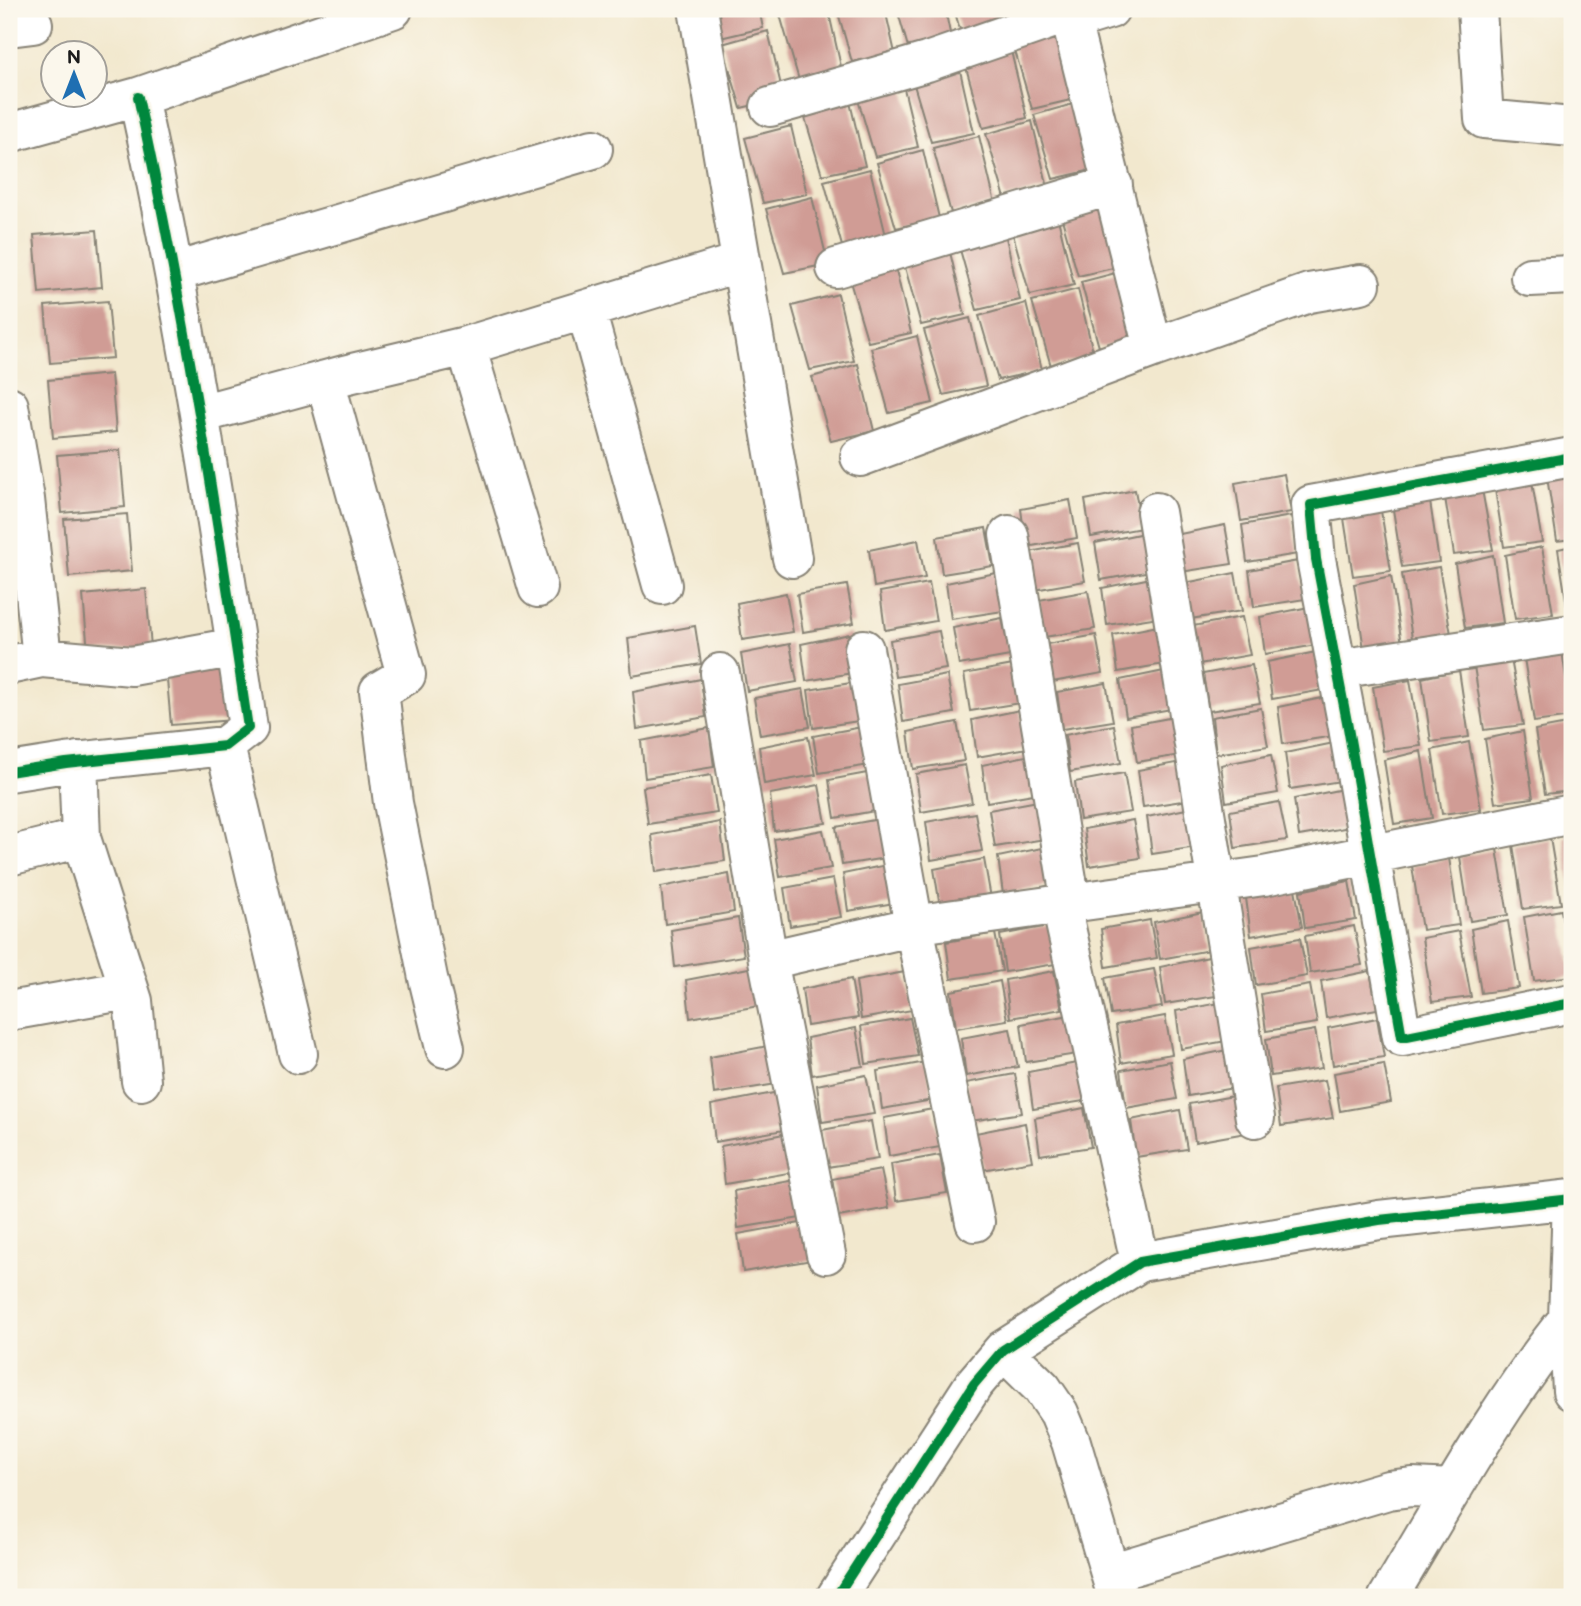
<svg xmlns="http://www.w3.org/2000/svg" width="1581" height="1606" viewBox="0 0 1581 1606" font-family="'Balsamiq Sans',sans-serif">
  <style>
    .building { fill: #d09c95 }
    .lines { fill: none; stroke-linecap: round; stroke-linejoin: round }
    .minor-casing { stroke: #878275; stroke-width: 42 }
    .minor { stroke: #fff; stroke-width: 38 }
    .cycleway-casing { stroke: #fbf7ec; stroke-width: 15 }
    .cycleway { stroke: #00873e; stroke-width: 10 }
  </style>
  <rect width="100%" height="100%" fill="#fbf7ec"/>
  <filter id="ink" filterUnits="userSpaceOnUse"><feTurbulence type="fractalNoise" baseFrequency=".0143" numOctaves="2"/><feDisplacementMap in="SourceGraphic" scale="14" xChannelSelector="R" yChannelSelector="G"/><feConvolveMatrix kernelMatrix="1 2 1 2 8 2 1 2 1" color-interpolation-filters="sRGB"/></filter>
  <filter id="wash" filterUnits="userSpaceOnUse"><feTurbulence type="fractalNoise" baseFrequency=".00686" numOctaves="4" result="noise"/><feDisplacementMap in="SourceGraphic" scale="28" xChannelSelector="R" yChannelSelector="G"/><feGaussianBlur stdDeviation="1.57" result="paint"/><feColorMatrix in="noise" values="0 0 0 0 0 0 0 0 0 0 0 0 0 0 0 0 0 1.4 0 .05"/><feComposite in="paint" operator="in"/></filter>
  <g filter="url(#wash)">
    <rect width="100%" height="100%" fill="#f2e8ce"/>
    <g id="blocks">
      <path class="building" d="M711 9H759L763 28 720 38Z
        M806 9H828L842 71 799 80 780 15Z
        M837 9H885L895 53 852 62Z
        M897 9H945L951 38 908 47Z
        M954 9H1001L1004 23 961 33Z
        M768 31 784 98 741 108 722 44Z
        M1059 32 1075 99 1032 109 1013 44Z
        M1011 51 1027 118 983 128 965 64Z
        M959 66 974 133 931 142 912 78Z
        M902 80 918 147 875 157 856 93Z
        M849 98 865 166 822 175 803 111Z
        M1080 102 1096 169 1053 179 1034 115Z
        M1032 121 1048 188 1005 198 986 134Z
        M791 126 807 194 763 203 745 138Z
        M979 136 995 203 951 213 933 148Z
        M923 150 939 218 896 228 877 163Z
        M870 169 886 236 842 246 824 181Z
        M812 197 828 264 784 273 766 209Z
        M1106 199 1122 266 1078 276 1060 212Z
        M1058 219 1074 285 1030 295 1012 231Z
        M97 230 102 287 39 293 34 235Z
        M1005 233 1020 300 977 310 959 246Z
        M949 248 965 315 921 325 903 260Z
        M895 266 911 333 868 342 849 278Z
        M1127 270 1143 337 1099 347 1081 282Z
        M1078 289 1094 356 1051 366 1032 301Z
        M838 294 854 361 810 370 792 306Z
        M108 301 113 358 50 363 45 306Z
        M1026 303 1042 370 998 380 979 316Z
        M970 318 986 386 943 395 924 330Z
        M917 336 933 403 889 413 871 348Z
        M858 364 874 431 831 441 812 377Z
        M111 374 116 432 53 438 48 380Z
        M120 450 125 507 62 513 57 455Z
        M1572 472V539L1557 541 1547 477Z
        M1284 474 1291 512 1241 521 1235 483Z
        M1531 476 1542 542 1504 547 1494 483Z
        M1481 484 1493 550 1454 555 1444 491Z
        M1135 490 1142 528 1091 537 1085 500Z
        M1429 495 1439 562 1402 567 1392 503Z
        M1070 500 1077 538 1026 547 1021 509Z
        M1380 505 1391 571 1353 576 1343 512Z
        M127 514 132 571 69 577 64 519Z
        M1291 516 1298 554 1247 562 1242 525Z
        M1225 525 1232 564 1180 572 1175 535Z
        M986 528 993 566 942 574 937 537Z
        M1144 533 1151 571 1101 580 1095 543Z
        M918 540 925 578 874 587 869 550Z
        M1078 543 1085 581 1034 590 1029 552Z
        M1572 546V613H1568L1558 549Z
        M1542 547 1553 614 1515 619 1505 555Z
        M1493 555 1503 623 1465 628 1455 564Z
        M1298 561 1305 599 1254 607 1249 570Z
        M1439 567 1451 634 1412 638 1402 574Z
        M996 573 1003 611 951 619 946 583Z
        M1235 573 1242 611 1190 619 1185 583Z
        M1391 576 1402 644 1364 649 1354 584Z
        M1151 578 1159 617 1107 625 1102 588Z
        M929 583 936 621 885 630 880 592Z
        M847 585 854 623 803 632 797 594Z
        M146 589 151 647 88 652 83 595Z
        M1088 591 1095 629 1044 637 1039 600Z
        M786 593 793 632 742 640 737 603Z
        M1309 607 1316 645 1265 654 1260 617Z
        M1242 617 1250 655 1199 664 1193 626Z
        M1002 618 1010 656 959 665 953 628Z
        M1163 625 1170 663 1118 672 1113 635Z
        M695 626 701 664 632 676 628 638Z
        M939 631 946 669 895 677 890 640Z
        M850 634 858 672 806 681 801 644Z
        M1096 635 1103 673 1052 682 1047 644Z
        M790 644 797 682 747 691 741 654Z
        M1562 651 1572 717 1534 722 1524 658Z
        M1316 652 1323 690 1272 699 1267 662Z
        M1511 659 1523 725 1484 730 1474 666Z
        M229 663 233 720 171 725 166 668Z
        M1013 665 1020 703 970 711 964 674Z
        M1252 665 1260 703 1209 711 1203 674Z
        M1169 670 1177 708 1126 717 1120 680Z
        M1459 670 1469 737 1431 742 1422 678Z
        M947 675 954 713 903 722 898 684Z
        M701 679 706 717 637 729 633 692Z
        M1410 680 1421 746 1383 751 1373 687Z
        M857 682 865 720 813 728 808 690Z
        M1106 683 1113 721 1062 729 1057 692Z
        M803 689 810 727 760 735 754 698Z
        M1327 697 1334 736 1283 744 1278 707Z
        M1261 708 1268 746 1216 754 1212 717Z
        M1020 710 1028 748 977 757 972 720Z
        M1180 716 1187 754 1137 762 1131 725Z
        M957 722 964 761 913 769 908 732Z
        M1572 723V791L1545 794 1535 730Z
        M1114 725 1121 763 1070 772 1065 735Z
        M862 727 870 765 819 773 813 736Z
        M709 728 714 767 645 778 641 741Z
        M1523 731 1533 798 1495 803 1485 739Z
        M808 737 816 775 764 784 759 747Z
        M1469 742 1481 809 1442 814 1432 750Z
        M1334 743 1341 781 1290 789 1285 753Z
        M1421 751 1432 818 1394 824 1384 760Z
        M1031 755 1039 793 987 802 982 765Z
        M1271 755 1278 793 1226 802 1221 765Z
        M1187 761 1195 799 1143 807 1138 770Z
        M965 765 972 803 921 812 916 774Z
        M878 771 886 809 835 818 829 780Z
        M1124 773 1131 812 1080 820 1075 782Z
        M711 775 717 813 648 824 643 787Z
        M819 785 826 823 774 831 770 794Z
        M1343 789 1350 827 1299 836 1294 799Z
        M1038 801 1045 839 995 847 989 810Z
        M1279 802 1287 840 1235 848 1230 811Z
        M1196 807 1203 846 1152 854 1147 817Z
        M975 813 982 851 931 860 926 822Z
        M885 818 892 857 842 865 836 827Z
        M1133 820 1140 858 1089 866 1084 829Z
        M720 822 725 861 656 872 652 835Z
        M823 830 831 868 780 877 774 839Z
        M1572 835V888H1571L1563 837Z
        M1550 838 1561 904 1523 909 1513 845Z
        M1047 847 1054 885 1003 894 998 857Z
        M1497 849 1508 915 1470 921 1460 857Z
        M1449 858 1459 925 1422 930 1412 866Z
        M984 859 991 898 940 906 934 869Z
        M892 864 900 902 848 911 843 874Z
        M729 874 734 912 665 924 661 887Z
        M833 879 841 917 790 926 784 888Z
        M1349 881 1356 920 1305 928 1300 891Z
        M1295 889 1302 927 1251 936 1246 898Z
        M1561 910 1572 976 1534 981 1524 917Z
        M1203 912 1210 950 1160 959 1154 922Z
        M738 918 744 956 675 967 671 930Z
        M1150 920 1157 958 1106 967 1101 929Z
        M1508 921 1519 988 1481 993 1471 929Z
        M1049 926 1056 964 1005 972 1000 935Z
        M1354 926 1362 965 1310 973 1305 936Z
        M1459 931 1471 997 1432 1002 1422 938Z
        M995 933 1002 971 951 979 946 942Z
        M1300 938 1307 976 1256 985 1251 947Z
        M1209 957 1216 996 1165 1004 1160 967Z
        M754 967 759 1006 690 1018 686 980Z
        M1154 969 1162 1007 1111 1015 1105 978Z
        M1054 971 1062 1009 1010 1018 1005 980Z
        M1370 971 1377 1009 1326 1018 1321 981Z
        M905 972 912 1010 861 1019 856 981Z
        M851 979 858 1018 807 1026 802 989Z
        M1000 981 1007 1020 956 1028 951 991Z
        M1310 985 1317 1023 1266 1031 1261 994Z
        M1225 1002 1232 1040 1181 1049 1176 1011Z
        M1070 1015 1077 1054 1026 1062 1021 1024Z
        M1165 1016 1172 1054 1121 1063 1116 1025Z
        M910 1018 918 1056 866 1064 861 1026Z
        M1377 1018 1384 1057 1333 1065 1328 1028Z
        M856 1028 863 1066 812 1075 807 1038Z
        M1010 1029 1018 1067 966 1076 961 1038Z
        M1315 1030 1322 1068 1271 1076 1266 1039Z
        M778 1044 783 1083 714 1094 710 1057Z
        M1232 1049 1239 1087 1188 1096 1183 1059Z
        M1170 1061 1177 1099 1126 1108 1121 1070Z
        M926 1062 933 1100 882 1109 877 1071Z
        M1077 1063 1084 1101 1033 1109 1028 1072Z
        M1384 1064 1391 1102 1340 1111 1334 1073Z
        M1015 1074 1022 1113 971 1121 966 1083Z
        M866 1075 874 1114 822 1122 817 1085Z
        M1325 1080 1333 1118 1281 1126 1276 1088Z
        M779 1092 784 1130 715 1142 711 1105Z
        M1239 1095 1246 1133 1195 1142 1189 1104Z
        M1084 1108 1091 1147 1040 1155 1035 1118Z
        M933 1109 940 1147 889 1156 884 1118Z
        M1180 1110 1187 1149 1136 1157 1131 1120Z
        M871 1121 878 1159 827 1167 822 1130Z
        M1025 1123 1032 1161 982 1170 976 1133Z
        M789 1133 794 1172 725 1184 721 1146Z
        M940 1155 947 1193 896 1201 891 1164Z
        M881 1170 889 1208 838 1217 832 1179Z
        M802 1179 807 1217 738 1228 734 1191Z
        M806 1222 812 1260 743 1272 738 1234Z"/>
    </g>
  </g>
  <g filter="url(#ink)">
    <use href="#blocks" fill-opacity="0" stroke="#878275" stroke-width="2"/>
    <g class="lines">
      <g class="minor-casing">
        <path id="minor" d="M698 9 792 558
          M1477 9 1484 119 1572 127
          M1071 21 1110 9
          M9 27 33 24
          M770 107 927 62 1069 13
          M9 133 138 97 393 9
          M836 268 1113 185
          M175 272 593 149
          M1530 277 1572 275
          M586 310 662 585
          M466 346 538 588
          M1153 348 1309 293 1361 284
          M325 380 406 675 379 691 393 803 428 978 445 1048
          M9 406 25 499 42 658
          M200 414 344 375 466 346 741 262
          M860 457 1153 348 1068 9
          M1572 457 1311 505 1316 559 1347 722 1402 1037 1572 1003
          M1156 512 1255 1118
          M1009 535 1071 903
          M864 649 914 926 975 1222
          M9 665 42 658 132 666 236 647
          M1337 669 1572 634
          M720 673 768 960 826 1254
          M225 746 298 1054
          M78 761 81 838 133 1001 141 1081
          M9 772 66 763 225 746 248 728C217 516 184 306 138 97
          M9 856 81 838
          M1061 905 1140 1262
          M768 960 933 922 1264 876 1572 814
          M9 1011 128 990
          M1572 1199 1568 1319 1572 1391
          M1003 1350 1042 1388 1059 1413 1071 1442 1117 1597
          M1110 1573 1388 1490 1412 1487 1453 1489
          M836 1597 974 1384 1003 1350 1140 1262 1379 1220 1572 1199
          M1388 1597C1445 1503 1498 1405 1568 1319"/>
      </g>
      <use href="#minor" class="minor"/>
      <g class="cycleway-casing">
        <path id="cycleway" d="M1572 457 1311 505 1316 559 1347 722 1402 1037 1572 1003
          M9 772 66 763 225 746 248 728C217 516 184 306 138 97
          M836 1597 974 1384 1003 1350 1140 1262 1379 1220 1572 1199"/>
      </g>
      <use href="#cycleway" class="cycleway"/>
    </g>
  </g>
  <rect width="1581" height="1606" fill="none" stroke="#fbf7ec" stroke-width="35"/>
  <g transform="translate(74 74)"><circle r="33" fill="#fbf7ec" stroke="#a29f99" stroke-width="2"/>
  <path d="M0-5L12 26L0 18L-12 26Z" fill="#1f6fb2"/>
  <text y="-10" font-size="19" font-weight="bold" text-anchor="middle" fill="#1c1c1c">N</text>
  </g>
</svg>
